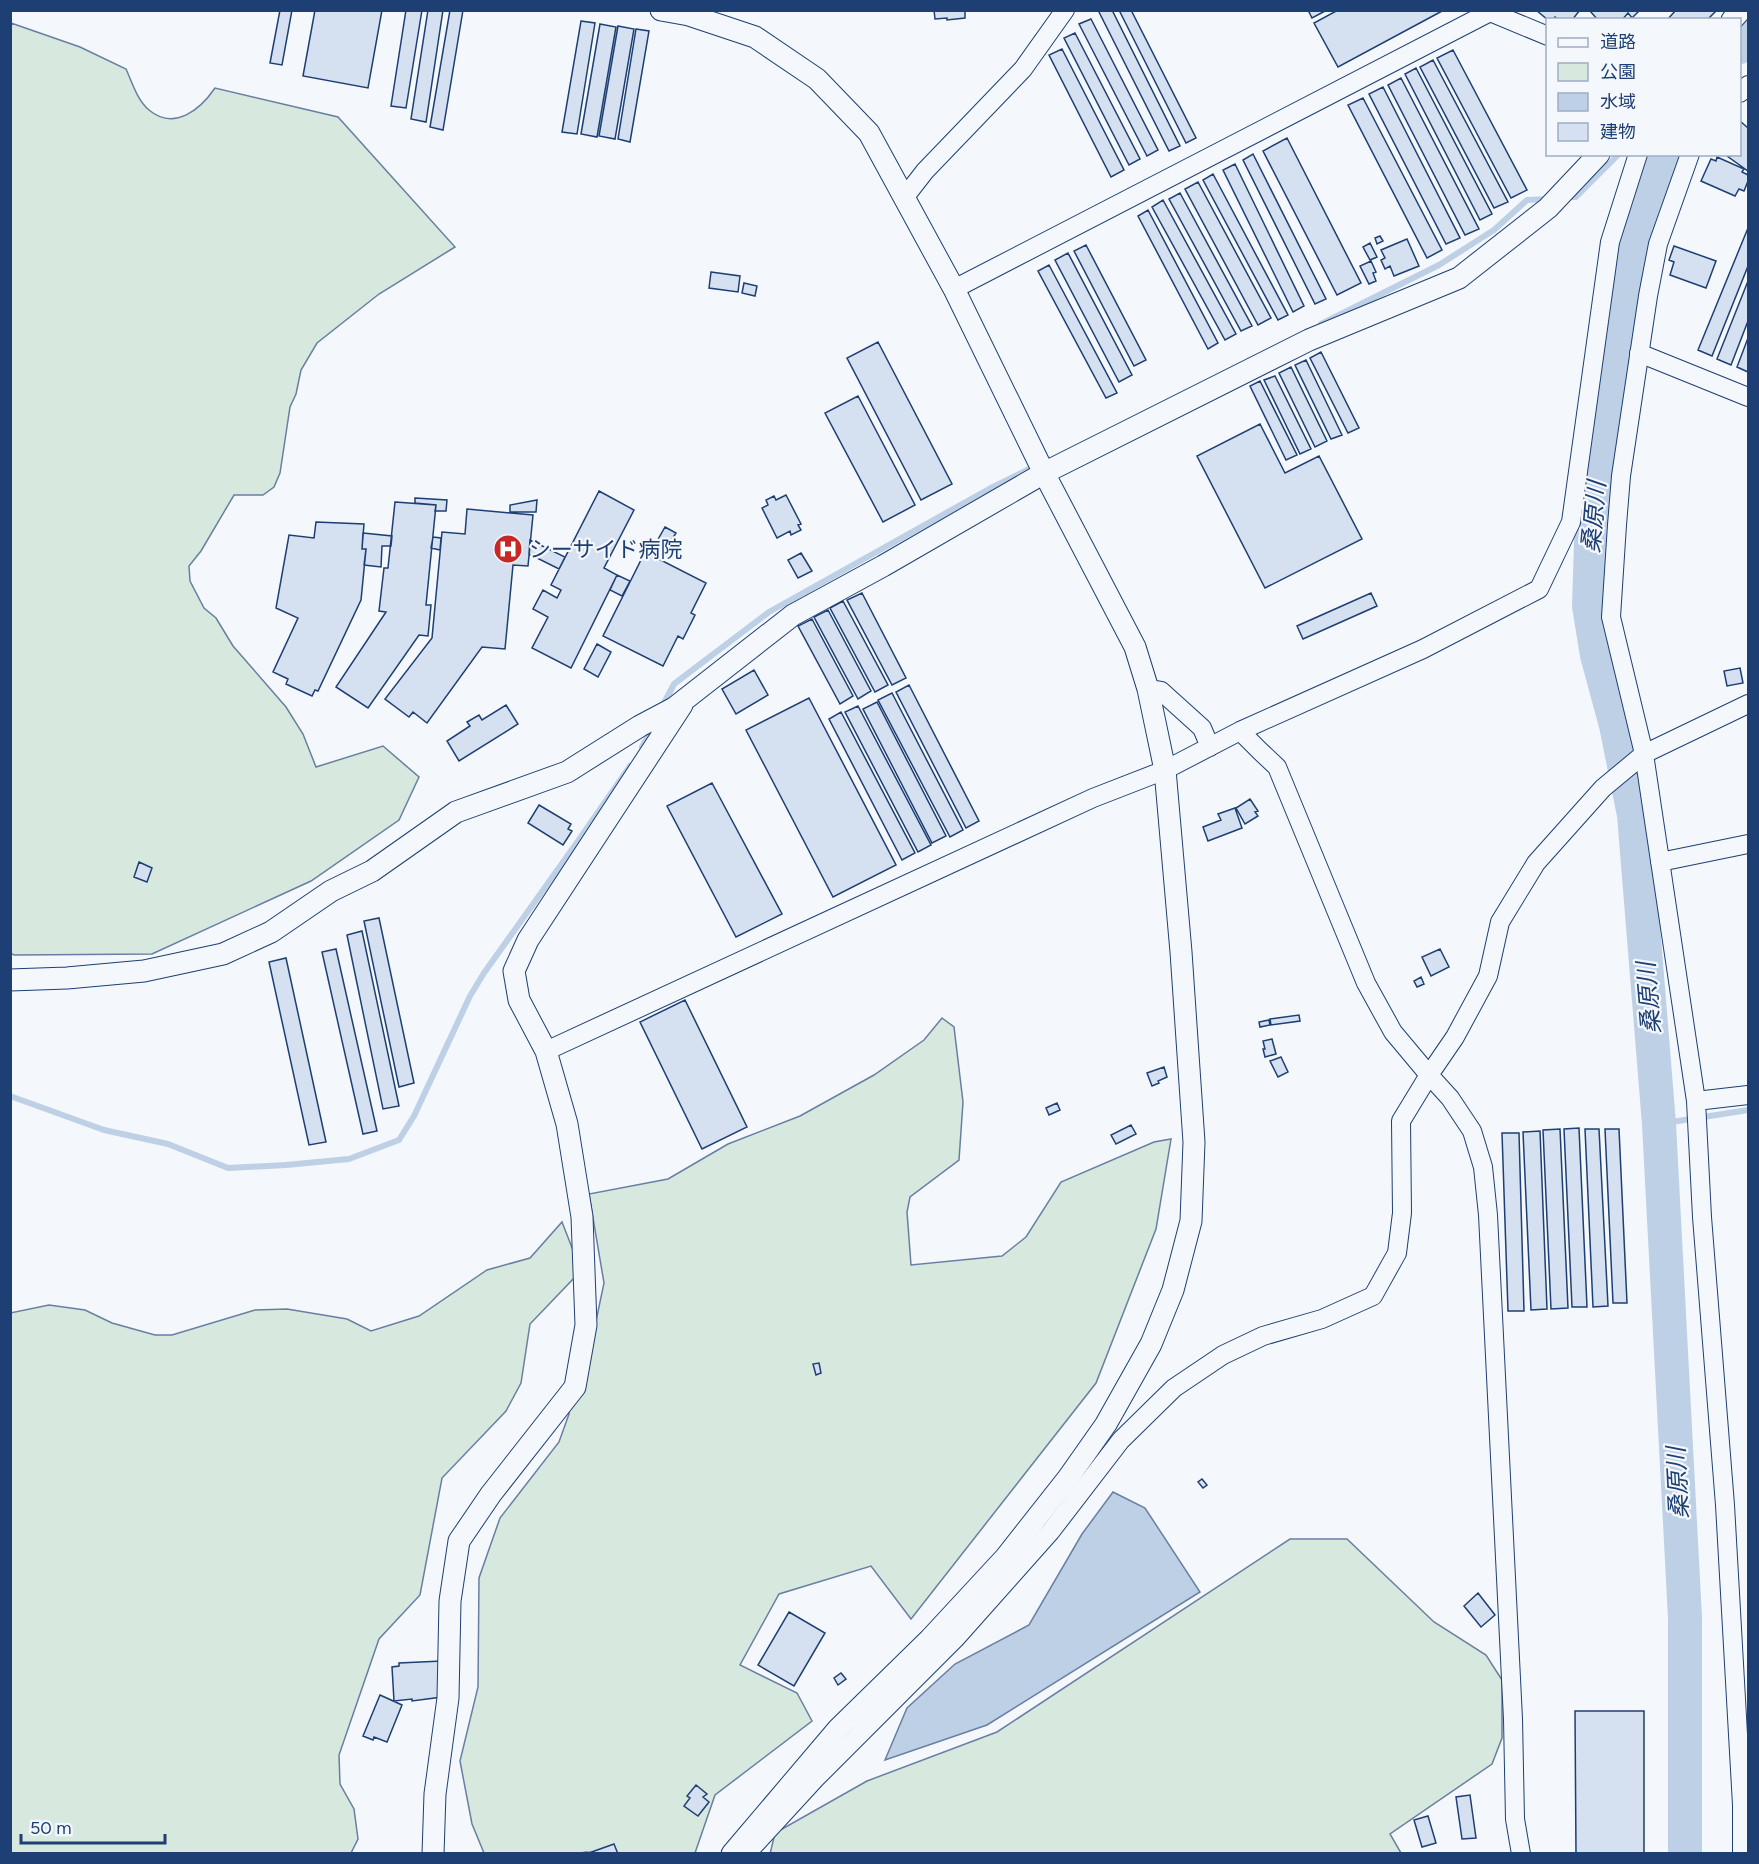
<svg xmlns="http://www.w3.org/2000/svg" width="1759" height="1864" viewBox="0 0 1759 1864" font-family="Figtree,'Noto Sans JP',sans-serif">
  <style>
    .green { fill: #d7e8df; stroke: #687fa3; stroke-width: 1.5 }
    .water { fill: #bed0e5; stroke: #687fa3; stroke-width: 1.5 }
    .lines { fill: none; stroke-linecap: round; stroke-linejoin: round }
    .stream { stroke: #bed0e5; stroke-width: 6 }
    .river { stroke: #bed0e5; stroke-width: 34 }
    .building { fill: #d5e0f0; stroke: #1d3f73; stroke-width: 1.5 }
    .minor-casing { stroke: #1d3f73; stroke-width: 20 }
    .tertiary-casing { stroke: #1d3f73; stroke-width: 23 }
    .minor { stroke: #f4f7fb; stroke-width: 18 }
    .tertiary { stroke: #f4f7fb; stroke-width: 21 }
    .labels { text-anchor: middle; stroke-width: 4.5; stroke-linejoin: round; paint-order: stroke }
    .poi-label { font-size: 22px; fill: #1d3f73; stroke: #f4f7fb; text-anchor: start }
    .water-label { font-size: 24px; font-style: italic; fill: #1d3f73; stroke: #f4f7fb }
  </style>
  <rect width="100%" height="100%" fill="#f4f7fb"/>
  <path class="green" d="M11 23 80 47 126 69C132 82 137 100 149 110 174 131 200 110 215 88L338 117 455 247 379 294 317 343 301 370 296 394 290 407 280 473 274 487 263 495H234L201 551 189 566 190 581 204 608 216 618 233 646 286 707 303 734 316 767 383 746 419 777 399 820 311 881 152 954 14 955 11 953Z
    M942 1018 954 1027 963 1102 959 1160 910 1197 907 1212 911 1265 1002 1256 1026 1237 1061 1182 1154 1142 1171 1139 1156 1229 1096 1383 911 1619 871 1566 779 1594 740 1665 797 1693 812 1721 715 1795 695 1853 608 1854 586 1852 575 1854 484 1853 472 1824 460 1761 478 1687 479 1578 500 1518 559 1442 569 1414 571 1364 595 1326 604 1283 589 1194 668 1179 728 1144 800 1116 874 1075 924 1040Z
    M562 1222 578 1263 574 1278 530 1324 521 1383 506 1411 442 1478 420 1595 379 1639 339 1755 340 1784 354 1809 358 1839 351 1853H11L10 1313 49 1305 85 1310 112 1323 155 1335H172L255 1310 287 1309 347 1319 371 1331 419 1316 487 1270 530 1258Z
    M1290 1539H1347L1434 1622 1486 1655 1502 1680V1738L1492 1764 1390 1834 1401 1853 770 1854 775 1833 867 1781 997 1732Z"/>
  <path class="water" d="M1113 1492 1145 1508 1200 1592 987 1725 885 1760 907 1708 955 1664 1029 1625 1082 1534Z"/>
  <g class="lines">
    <path class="stream" d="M1568 197H1576L1619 154
      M1321 324 1439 265 1494 230 1527 200 1548 199
      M662 707 674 684 769 612 989 489 1035 466
      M642 747 653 727
      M10 1096 104 1130 168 1144 228 1168 286 1165 349 1159 399 1140 414 1116 470 996 484 973 578 841 630 766
      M1659 1124 1748 1110"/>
    <path class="river" d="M1740 47 1748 38
      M1664 154 1628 264 1592 513 1589 606 1597 655 1616 725 1634 815 1659 1124 1685 1618V1854"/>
  </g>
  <path class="building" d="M280 10H292L282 65 270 63Z
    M315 10H382L368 88 303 76Z
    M406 10H422L406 108 391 106Z
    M428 10H443L426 122 411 119Z
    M450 10H463L443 130 430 127Z
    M934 10H965V18L947 20V18L935 19Z
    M1098 10H1112L1180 146 1169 151Z
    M1119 10H1131L1196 138 1186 143Z
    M1308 10H1327L1312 18Z
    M1338 10H1444L1338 67 1314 23Z
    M1536 10H1580L1572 20H1558L1555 17 1553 20H1548Z
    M1592 10H1638L1639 11 1632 18 1628 13 1622 20H1598L1590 11Z
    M1676 10H1715L1716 11 1707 20H1667Z
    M1091 19 1158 150 1147 156 1079 24Z
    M581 21 595 23 577 134 562 132Z
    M600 24 616 27 597 137 581 134Z
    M618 26 634 29 615 139 599 136Z
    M636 29 649 31 630 142 618 139Z
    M1075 33 1140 159 1129 165 1064 38Z
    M1062 49 1124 170 1111 177 1049 55Z
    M1453 50 1527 190 1511 198 1437 58Z
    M1433 60 1508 202 1494 208 1420 67Z
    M1416 68 1492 214 1480 220 1405 74Z
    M1401 78 1479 229 1465 235 1388 85Z
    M1383 87 1460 238 1446 244 1369 94Z
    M1363 98 1442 250 1427 258 1348 105Z
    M1740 121 1748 128V171L1727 156 1740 154Z
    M1287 138 1361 283 1337 295 1263 151Z
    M1253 154 1326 299 1315 304 1243 160Z
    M1717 157 1744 169 1742 172 1748 175V181L1744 191 1739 189 1735 196 1701 181 1711 159 1716 161Z
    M1235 164 1304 306 1293 312 1223 170Z
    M1213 174 1288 315 1278 320 1203 180Z
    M1198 182 1271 318 1258 325 1185 189Z
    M1180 193 1252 326 1241 331 1169 199Z
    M1163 200 1236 334 1225 340 1152 207Z
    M1148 210 1218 343 1208 349 1138 216Z
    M1748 228V266L1712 356 1698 350Z
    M1380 236 1383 241 1377 244 1375 238Z
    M1407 239 1419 266 1394 276 1390 266 1385 269 1381 260 1385 258 1381 250Z
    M1370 243 1377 257 1370 260 1363 247Z
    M1086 245 1146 360 1134 366 1074 251Z
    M1674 246 1716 261 1706 288 1670 275 1674 262 1669 260Z
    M1068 253 1132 375 1119 382 1055 260Z
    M1371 261 1376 272 1373 273 1376 281 1369 284 1360 266Z
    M1049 265 1117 393 1106 398 1038 271Z
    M711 272 740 276 738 292 709 288Z
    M1748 281V321L1731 365 1717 359Z
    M744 283 757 286 755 296 742 293Z
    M1748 338V372L1737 367Z
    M878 342 952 484 921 500 847 358Z
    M1321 352 1359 428 1348 433 1310 358Z
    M1306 360 1342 435 1331 439 1295 365Z
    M1291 367 1327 441 1315 447 1279 373Z
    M1275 376 1311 449 1300 454 1264 380Z
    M1260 381 1297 455 1286 460 1250 386Z
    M858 396 915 505 883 522 825 413Z
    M1260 424 1285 473 1319 456 1362 539 1265 588 1197 456Z
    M599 491 634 510 604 568 617 575 571 668 532 648 548 617 533 609 543 590 557 598 561 590 551 585Z
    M786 495 801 524 798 525 801 530 791 535 790 531 777 538 762 508 768 505 766 500 774 496 776 500Z
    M415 498 447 500 446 511H435L436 505 415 503Z
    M537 500 536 512H510V505Z
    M395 502 436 505 426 605H431L428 636 419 635 368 708 336 687 386 612 379 611 384 568H388Z
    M467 509 533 515 528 566 513 565 505 649 482 647 427 723 413 712 409 717 385 699 432 638 442 532 465 534Z
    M316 522 364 524 362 549H366L361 600 318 691 315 690 312 696 286 684 288 679 273 672 298 618 276 608 289 535 314 538Z
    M665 527 676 533 666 549 656 543Z
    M363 533 392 536 391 546H382L381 567 364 565 366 549H362Z
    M433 537 441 538 440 550 431 548Z
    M530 540 565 557 559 569 529 554Z
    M645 552 706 583 691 613 695 615 683 639 678 636 663 666 603 636Z
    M801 553 812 571 798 578 788 560Z
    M617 575 630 581 622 596 610 590Z
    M862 593 906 678 892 685 847 600Z
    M1371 593 1377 606 1303 639 1297 626Z
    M843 601 888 685 875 692 830 608Z
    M828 610 871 691 858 699 814 617Z
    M812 619 853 696 840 704 798 626Z
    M597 644 611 652 598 677 584 669Z
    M1740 668 1743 683 1727 686 1724 671Z
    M754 670 768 695 736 714 722 689Z
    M909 685 979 821 966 828 896 692Z
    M892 693 963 830 950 837 878 700Z
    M809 698 896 865 833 897 746 730Z
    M877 702 946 836 932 843 863 709Z
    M506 705 518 724 459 761 447 741 470 726 467 722 479 715 482 720Z
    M858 706 931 845 918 852 845 712Z
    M841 712 915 853 902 860 829 719Z
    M712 783 782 914 736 937 667 806Z
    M1250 799 1258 811 1255 812 1258 816 1245 824 1236 808Z
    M539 805 571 824 568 829 572 831 563 845 528 823Z
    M1235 808 1242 828 1208 841 1203 827 1221 820 1218 814Z
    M139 862 152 868 147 882 134 877Z
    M379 918 414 1083 399 1087 364 921Z
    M362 931 399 1106 383 1109 347 935Z
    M336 949 377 1131 363 1134 322 952Z
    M1440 949 1449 967 1431 976 1422 957Z
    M286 958 326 1142 309 1145 269 962Z
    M1421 977 1424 984 1417 987 1414 981Z
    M685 1000 747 1127 702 1149 640 1022Z
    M1299 1015 1300 1021 1271 1025 1270 1019Z
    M1269 1020 1270 1025 1260 1027 1259 1022Z
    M1272 1039 1276 1054 1265 1057 1263 1049H1265L1263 1041Z
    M1281 1057 1288 1072 1278 1077 1270 1061Z
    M1164 1067 1167 1077 1158 1081 1159 1083 1152 1086 1147 1073Z
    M1057 1103 1060 1110 1049 1115 1046 1108Z
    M1131 1125 1136 1134 1116 1144 1111 1135Z
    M1579 1128 1587 1307H1572L1564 1129Z
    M1560 1129 1568 1308 1551 1309 1543 1130Z
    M1585 1129H1599L1608 1306 1593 1307Z
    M1605 1129H1619L1627 1303H1613Z
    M1540 1131 1547 1309 1531 1310 1523 1132Z
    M1502 1133H1519L1524 1311H1508Z
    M819 1363 821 1373 816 1375 813 1364Z
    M1202 1479 1207 1485 1203 1488 1198 1482Z
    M1478 1593 1495 1615 1481 1627 1464 1606Z
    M789 1612 825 1633 794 1686 758 1665Z
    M442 1661V1697L412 1701V1699L394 1701 392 1667 399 1666V1663Z
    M841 1673 846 1679 838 1685 834 1678Z
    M380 1695 402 1705 387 1742 374 1737 373 1740 363 1736Z
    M1575 1711H1644V1854H1576Z
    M696 1785 707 1794 703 1797 709 1802 698 1816 684 1806 690 1798 687 1796Z
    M1470 1795 1476 1838 1462 1839 1456 1797Z
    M1428 1816 1436 1843 1422 1847 1414 1820Z
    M614 1844 618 1854H586Z"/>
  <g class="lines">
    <g class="minor-casing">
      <path id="minor" d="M1740 93 1748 85
        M1690 154 1658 244 1648 296 1621 476 1617 525 1611 617 1644 754 1696 1101 1702 1217 1725 1505 1742 1805V1854
        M904 198 925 171 1023 69 1065 10
        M954 289 1490 12 1548 36
        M1639 353 1748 397
        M1148 689 1161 691 1202 728 1210 747
        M1240 731 1260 751 1277 767 1366 983 1393 1032 1429 1075 1450 1098 1472 1131 1483 1167 1488 1215 1513 1719 1515 1819 1521 1854
        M1660 862 1748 844
        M546 1051 1093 798 1165 770 1240 731 1423 649 1539 589 1571 522 1610 242 1638 154
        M1696 1101 1748 1095
        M746 1854 816 1778 955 1639 1051 1531 1121 1440 1174 1388 1223 1355 1263 1336 1322 1319 1373 1296 1397 1253 1402 1213 1401 1121 1429 1075 1455 1037 1488 976 1500 922 1536 863 1603 788 1644 754 1748 704"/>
    </g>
    <g class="tertiary-casing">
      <path id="tertiary" d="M661 10 689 15 755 37 817 79 869 133 954 289 1044 473 1135 647 1148 689 1165 770 1181 952 1194 1142 1191 1221 1173 1290 1151 1344 1106 1424 1068 1478 1005 1558 930 1639 838 1729 732 1854
        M1732 20 1741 10
        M10 980 67 978 144 971 223 954 271 932 331 891 372 871 456 812 567 772 640 726 674 708 793 615 883 566 1044 473 1309 340 1459 278 1548 208 1599 154
        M433 1854 435 1794 448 1698 450 1601 459 1541 491 1494 575 1387 586 1325 582 1217 567 1124 546 1051 519 1000 514 971 528 940 682 705"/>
    </g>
    <use href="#minor" class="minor"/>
    <use href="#tertiary" class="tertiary"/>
  </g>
  <defs>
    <g id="hospital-disc" transform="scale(1.5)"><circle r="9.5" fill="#c62828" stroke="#f4f7fb"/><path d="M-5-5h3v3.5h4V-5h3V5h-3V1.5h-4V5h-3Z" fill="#fff"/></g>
  </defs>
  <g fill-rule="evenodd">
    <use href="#hospital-disc" x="508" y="549"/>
  </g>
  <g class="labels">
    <g class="poi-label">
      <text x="529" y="557">シーサイド病院</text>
    </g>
    <g class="water-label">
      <text transform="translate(1594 517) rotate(-85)" y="8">桑原川</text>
      <text transform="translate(1649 998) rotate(-95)" y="8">桑原川</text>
      <text transform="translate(1678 1483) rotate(-93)" y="8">桑原川</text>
    </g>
  </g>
  <rect width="1759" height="1864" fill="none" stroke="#1d3f73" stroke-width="24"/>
  <rect x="1546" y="18" width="195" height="138" fill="#f4f7fb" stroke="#9eadc5" stroke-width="1.5"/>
  <rect x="1558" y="38" width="30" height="9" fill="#f4f7fb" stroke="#9eadc5" stroke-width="1.5"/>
  <text x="1600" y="48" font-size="18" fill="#1d3f73">道路</text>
  <rect x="1558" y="63" width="30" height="18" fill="#d7e8df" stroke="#9eadc5" stroke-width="1.5"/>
  <text x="1600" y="78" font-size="18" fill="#1d3f73">公園</text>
  <rect x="1558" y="93" width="30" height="18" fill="#bed0e5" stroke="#9eadc5" stroke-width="1.5"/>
  <text x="1600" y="108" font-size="18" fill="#1d3f73">水域</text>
  <rect x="1558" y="123" width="30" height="18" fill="#d5e0f0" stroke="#9eadc5" stroke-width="1.5"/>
  <text x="1600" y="138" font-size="18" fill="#1d3f73">建物</text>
  <path d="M21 1834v9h144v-9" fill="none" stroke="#1d3f73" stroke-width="3"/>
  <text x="30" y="1834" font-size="18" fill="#1d3f73" stroke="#f4f7fb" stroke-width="4.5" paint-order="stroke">50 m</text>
</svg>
